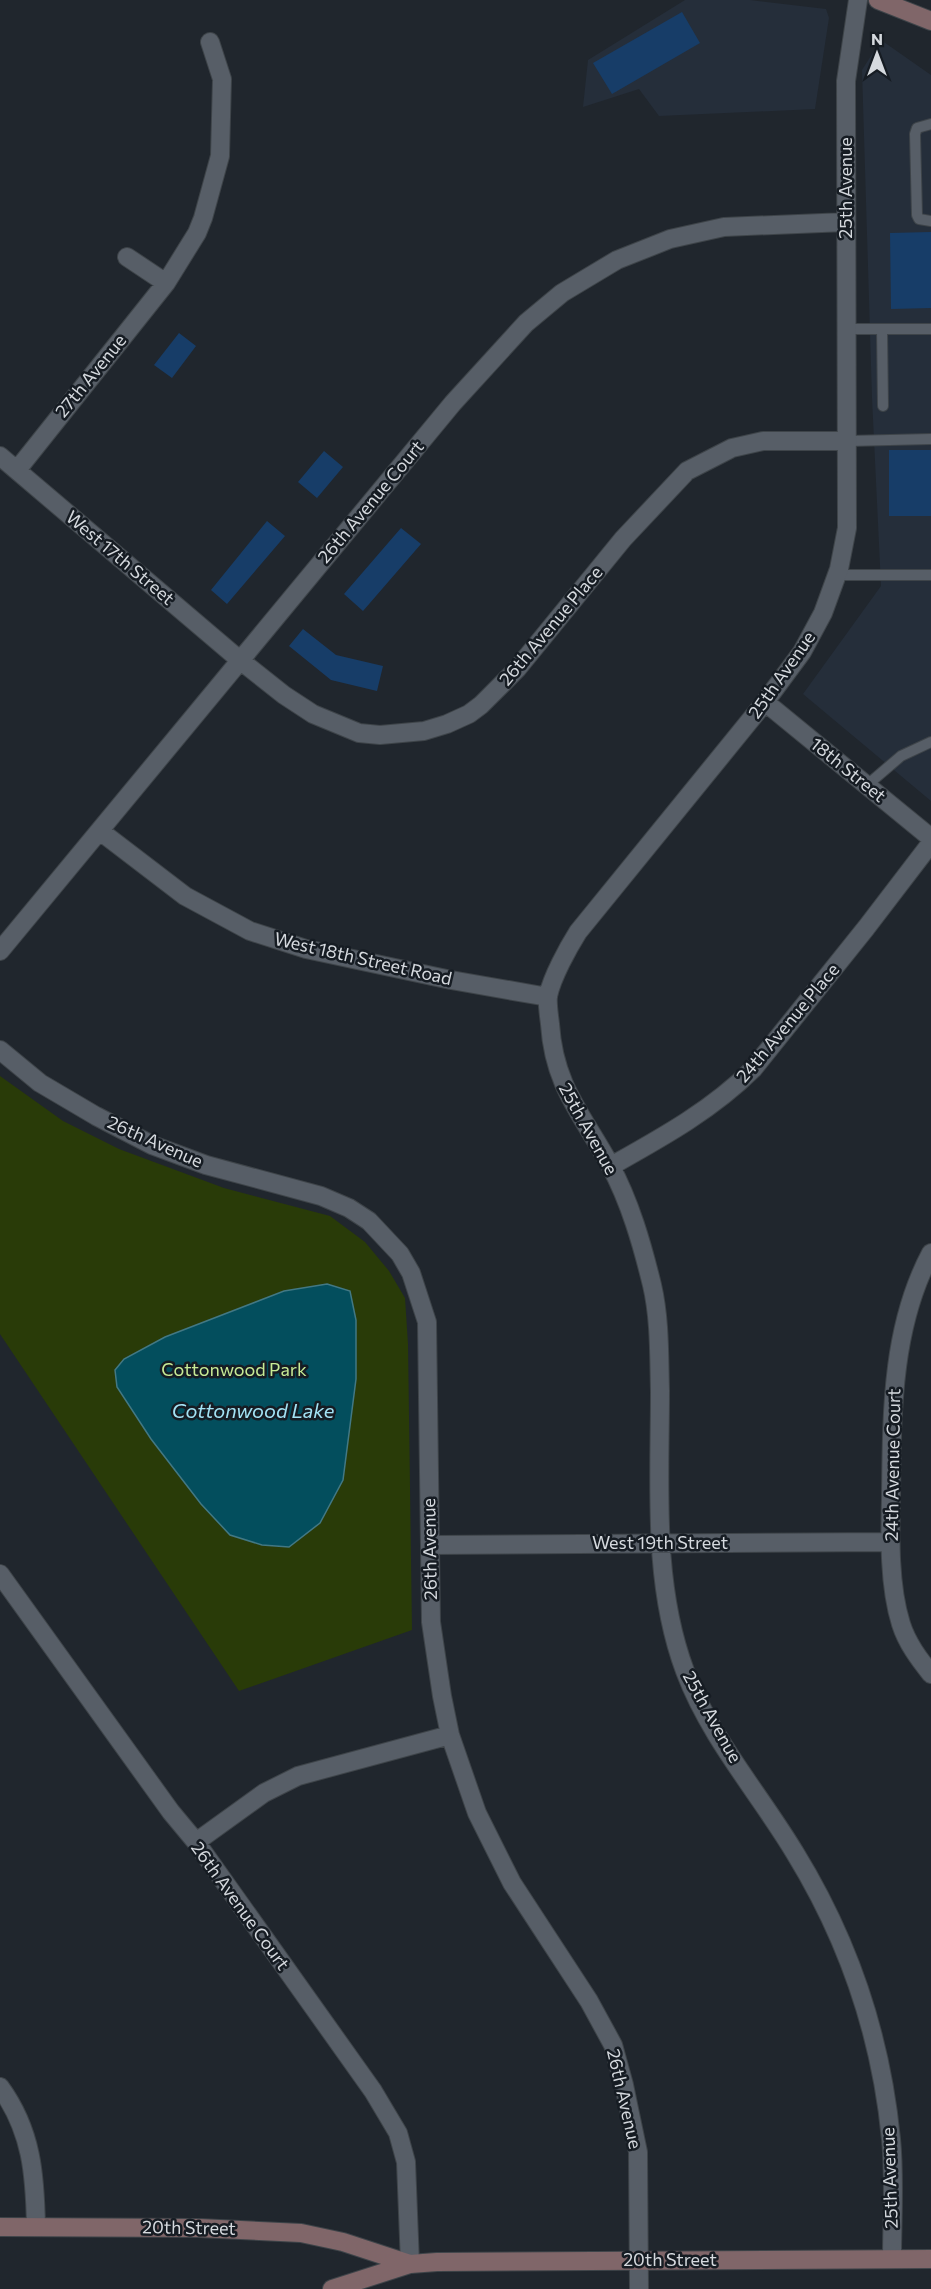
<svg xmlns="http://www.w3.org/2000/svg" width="931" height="2289" viewBox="0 0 931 2289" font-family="Commissioner,sans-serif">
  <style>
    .built { fill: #252e3a }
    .green { fill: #293b08 }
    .water { fill: #034e5d; stroke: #427884; stroke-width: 1.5 }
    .building { fill: #173d68 }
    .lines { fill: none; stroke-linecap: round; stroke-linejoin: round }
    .lane-casing { stroke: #3e4449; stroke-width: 12 }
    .street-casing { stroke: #3e4449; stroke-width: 20 }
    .secondary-casing { stroke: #3e4449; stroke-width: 20 }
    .lane { stroke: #575e67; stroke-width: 10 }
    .street { stroke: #575e67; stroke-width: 18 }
    .secondary { stroke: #806669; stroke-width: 18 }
    .labels { text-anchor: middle; stroke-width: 5; stroke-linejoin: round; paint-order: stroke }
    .street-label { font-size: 18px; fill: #d5d9de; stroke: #161c23 }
    .park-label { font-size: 18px; fill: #c7eb96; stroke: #161c23 }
    .water-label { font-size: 20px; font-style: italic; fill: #a3e3f5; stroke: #161c23 }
  </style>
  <rect width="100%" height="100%" fill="#20262d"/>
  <path class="built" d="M685 0H750L826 9 829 18 815 109 659 116 639 89 583 107 588 60Z
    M881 40 931 75V801L803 694 881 586 872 398 862 70Z"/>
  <path class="green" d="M0 1076 63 1121 119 1149 224 1188 330 1216 365 1242 389 1271 405 1298 408 1344 412 1630 239 1691 0 1334Z"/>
  <path class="water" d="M327 1284 350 1291 356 1320V1379L343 1480 320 1523 289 1547 262 1545 230 1535 201 1504 151 1439 117 1387 115 1370 124 1359 165 1337 284 1291Z"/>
  <path class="building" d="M682 12 700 43 612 94 593 63Z
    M931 232V308L891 309 890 233Z
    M179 333 196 346 172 378 154 365Z
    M889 450H931V516H889Z
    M324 451 343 467 317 498 298 482Z
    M267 521 285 536 227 604 211 590Z
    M401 528 421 544 363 611 344 594Z
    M303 629 336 655 383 666 377 691 331 680 289 646Z"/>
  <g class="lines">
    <g class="lane-casing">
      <path id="lane" d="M931 124 917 128 915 134 917 215 919 219 931 221
        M847 329H931
        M882 329 883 406
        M848 441 931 439
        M837 575H931
        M866 786 901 756 931 742"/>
    </g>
    <g class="street-casing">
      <path id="street" d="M858 0 846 81 847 528 839 569 823 613 802 652 765 702 578 932C568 948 552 977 548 996 547 1004 549 1015 550 1024 554 1086 582 1114 610 1165 630 1202 642 1244 652 1285 660 1319 659 1356 660 1391 660 1484 652 1583 685 1671 710 1738 759 1793 795 1853 849 1941 881 2036 891 2139 895 2178 892 2219 892 2259
        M127 257 166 283
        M0 456 241 661 284 695 313 714 359 733 380 735 424 731 447 724 469 714 481 705 517 669 623 539 687 471 732 448 763 441H848
        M17 470 166 283 197 233 203 218 220 156 222 79 210 42
        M765 702 931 838
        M100 831 185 896 250 931 306 949 451 980 548 997
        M0 951 453 403 526 323 562 293 617 260 670 239 724 227 846 222
        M0 1050 40 1083 96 1116 152 1145 206 1165 321 1196 349 1208 369 1221 400 1254 411 1273 427 1322 431 1622 442 1696 450 1735 477 1813 512 1883 589 2001 613 2045 624 2085 638 2152 639 2289
        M611 1166C661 1138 712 1110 753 1069L866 928 931 843
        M931 1253C891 1328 892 1414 891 1497 890 1537 889 1586 901 1624 907 1643 919 1659 931 1674
        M430 1545 890 1542
        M0 1574 171 1812 196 1842 373 2091 398 2133 406 2162 410 2264
        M196 1842 264 1793 298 1776 450 1735
        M0 2087C32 2131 35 2175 36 2227"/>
    </g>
    <g class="secondary-casing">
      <path id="secondary" d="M878 0 931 21
        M0 2227 199 2228 301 2233 343 2242 410 2264
        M332 2289 410 2264 437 2262 931 2259"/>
    </g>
    <use href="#lane" class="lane"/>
    <use href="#street" class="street"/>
    <use href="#secondary" class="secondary"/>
  </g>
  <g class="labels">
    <g class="street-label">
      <text transform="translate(846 188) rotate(-90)" y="6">25th Avenue</text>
      <text transform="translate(91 376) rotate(-51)" y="6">27th Avenue</text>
      <text transform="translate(371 502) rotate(-50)" y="6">26th Avenue Court</text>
      <text transform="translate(120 558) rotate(40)" y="6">West 17th Street</text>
      <text transform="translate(551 626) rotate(-50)" y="6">26th Avenue Place</text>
      <text transform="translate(782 675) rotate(-55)" y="6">25th Avenue</text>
      <text transform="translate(848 770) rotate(39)" y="6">18th Street</text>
      <text transform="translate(363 959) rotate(13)" y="6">West 18th Street Road</text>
      <text transform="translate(788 1023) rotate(-50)" y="6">24th Avenue Place</text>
      <text transform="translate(588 1129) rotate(61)" y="6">25th Avenue</text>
      <text transform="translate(155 1142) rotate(24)" y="6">26th Avenue</text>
      <text transform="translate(893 1465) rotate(-89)" y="6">24th Avenue Court</text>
      <text x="660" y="1549">West 19th Street</text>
      <text transform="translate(430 1549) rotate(-91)" y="6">26th Avenue</text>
      <text transform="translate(712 1717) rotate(61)" y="6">25th Avenue</text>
      <text transform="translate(240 1906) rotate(54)" y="6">26th Avenue Court</text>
      <text transform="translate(624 2099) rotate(77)" y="6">26th Avenue</text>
      <text transform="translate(890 2178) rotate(-92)" y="6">25th Avenue</text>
      <text transform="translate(189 2228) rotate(1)" y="6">20th Street</text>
      <text x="670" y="2266">20th Street</text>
    </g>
    <g class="park-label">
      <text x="234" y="1376">Cottonwood Park</text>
    </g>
    <g class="water-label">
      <text x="253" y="1418">Cottonwood Lake</text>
    </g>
  </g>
  <g transform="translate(877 54)" stroke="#161c23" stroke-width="4.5" paint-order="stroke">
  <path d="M0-4.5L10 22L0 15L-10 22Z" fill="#d5d9de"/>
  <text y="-9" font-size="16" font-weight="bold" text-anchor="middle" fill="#d5d9de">N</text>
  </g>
</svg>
